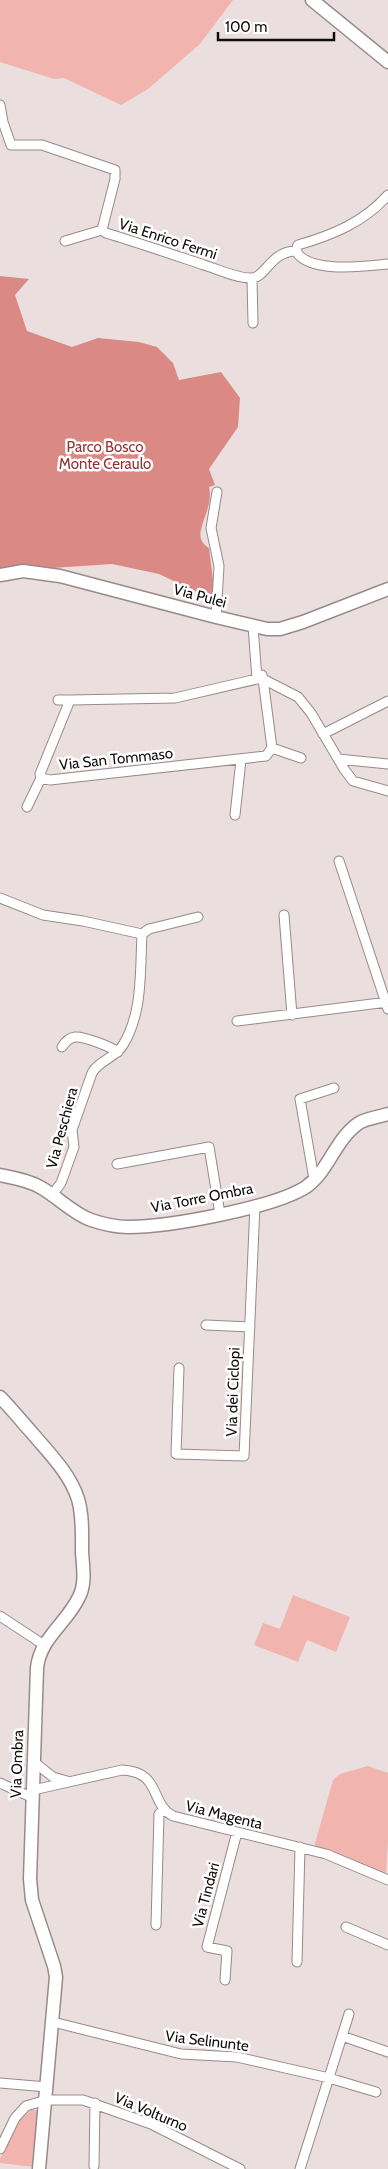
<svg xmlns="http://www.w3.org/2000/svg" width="388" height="2169" viewBox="0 0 388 2169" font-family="Cabin,sans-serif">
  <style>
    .green { fill: #f1b4af }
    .forest { fill: #db8984 }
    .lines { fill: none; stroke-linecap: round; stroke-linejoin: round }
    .street-casing { stroke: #968b8a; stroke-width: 11 }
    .secondary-casing { stroke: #968b8a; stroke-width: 15 }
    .street { stroke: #fff; stroke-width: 9 }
    .secondary { stroke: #fff; stroke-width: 12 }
    .labels { text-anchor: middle; stroke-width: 5; stroke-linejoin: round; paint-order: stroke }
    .street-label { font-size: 15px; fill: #100c0c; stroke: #fff }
    .park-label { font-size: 15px; fill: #933232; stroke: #fff }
  </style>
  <rect width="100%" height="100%" fill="#eadfde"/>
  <path class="green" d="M0 0H233L200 44 148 89 121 105 64 78 54 79 0 62Z
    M293 1595 350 1617 336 1652 307 1640 298 1662 254 1645 263 1623 280 1629Z
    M368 1766 388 1773V1841L386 1874 338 1854 314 1847 333 1780 340 1774Z
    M32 2109 39 2112 35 2167 0 2163V2159L19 2121Z"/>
  <path class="forest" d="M0 276 29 279 15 295 27 331 72 347 98 338 139 342 157 347 173 363 179 380 221 372 240 398 238 427 209 469 215 485 209 487C214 506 197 527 201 539 203 544 206 546 209 548L215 596 212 599 159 574 112 564 52 568 18 566 0 569Z"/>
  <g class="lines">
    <g class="street-casing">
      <path id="street" d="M0 105 3 122 11 145H42L115 170V179L102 230 106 233C139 243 171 254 204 265 217 269 239 279 252 278 265 278 271 251 296 251
        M388 195C364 222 333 235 298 245L296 251C308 274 366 266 388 264
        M65 241 102 230
        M252 279 253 323
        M216 617 219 566 211 528 217 492
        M253 626 257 679H263L272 748 266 756 50 780 41 778 40 774 70 700 175 698 257 679
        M262 675 263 679 298 697 311 713 344 769 353 781 388 791
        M58 700H70
        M323 734 388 701
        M272 748 301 758
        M338 759 388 764
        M27 807 41 778
        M235 815 241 760
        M339 861 388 1009
        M0 898 43 915 83 921 142 934
        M284 915 292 1015
        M142 934 149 929 198 917
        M237 1021 388 1002
        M62 1047C65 1042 69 1038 75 1037 84 1036 111 1047 118 1052
        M117 1164 209 1147 220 1214
        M314 1179 300 1099 334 1088
        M52 1195 61 1183 74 1147 72 1130 92 1073C98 1061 115 1058 123 1045 143 1013 140 970 142 934
        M206 1325 250 1327
        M179 1368 176 1454 244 1456 255 1205
        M0 1616 44 1645
        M34 1762 53 1777 67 1781
        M0 1783 33 1798
        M33 1790 122 1770C162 1772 149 1803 173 1816L326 1854 388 1880
        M156 1925 159 1814 164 1810
        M346 1927 388 1945
        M297 1962 300 1847
        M225 1980 227 1951 207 1947 237 1832
        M53 2022 181 2054 237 2057 329 2078 376 2092
        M342 2036 388 2052
        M0 2083 47 2087
        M0 2149 15 2118 26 2106 46 2100H83L151 2124 240 2169
        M94 2166 95 2103
        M300 2169 349 2014"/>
    </g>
    <g class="secondary-casing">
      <path id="secondary" d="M312 0 388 62
        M0 575 23 571 60 576 216 617 267 629H280L303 622 388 589
        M0 1175C14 1178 28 1180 40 1187 58 1197 72 1213 91 1220 103 1224 116 1227 128 1227 168 1227 273 1208 306 1187 329 1171 335 1139 359 1123 367 1118 379 1117 388 1114
        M0 1397C12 1409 22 1422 33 1434 50 1454 70 1474 78 1499 83 1516 82 1535 82 1552 83 1567 86 1584 79 1597 67 1623 40 1638 37 1668L30 1879 32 1900 54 1966 56 1977 39 2169"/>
    </g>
    <use href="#street" class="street"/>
    <use href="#secondary" class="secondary"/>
  </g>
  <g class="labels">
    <g class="street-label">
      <text transform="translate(168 239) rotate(18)" y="5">Via Enrico Fermi</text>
      <text transform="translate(200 596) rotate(15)" y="5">Via Pulei</text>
      <text transform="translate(116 759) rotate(-6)" y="5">Via San Tommaso</text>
      <text transform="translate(62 1128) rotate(-75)" y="5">Via Peschiera</text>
      <text transform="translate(202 1198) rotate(-11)" y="5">Via Torre Ombra</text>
      <text transform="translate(233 1392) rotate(-88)" y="5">Via dei Ciclopi</text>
      <text transform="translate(17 1764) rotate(-88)" y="5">Via Ombra</text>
      <text transform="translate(224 1815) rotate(14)" y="5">Via Magenta</text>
      <text transform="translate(206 1895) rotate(-75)" y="5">Via Tindari</text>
      <text transform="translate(207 2041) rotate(7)" y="5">Via Selinunte</text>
      <text transform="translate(151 2112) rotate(23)" y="5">Via Volturno</text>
    </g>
    <g class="park-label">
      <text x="105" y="452">Parco Bosco<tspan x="105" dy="17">Monte Ceraulo</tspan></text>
    </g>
  </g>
  <path d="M218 32v8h116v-8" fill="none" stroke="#100c0c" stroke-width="2.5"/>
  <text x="225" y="32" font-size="15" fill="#100c0c" stroke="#ffffff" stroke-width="4" paint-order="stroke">100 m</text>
</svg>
